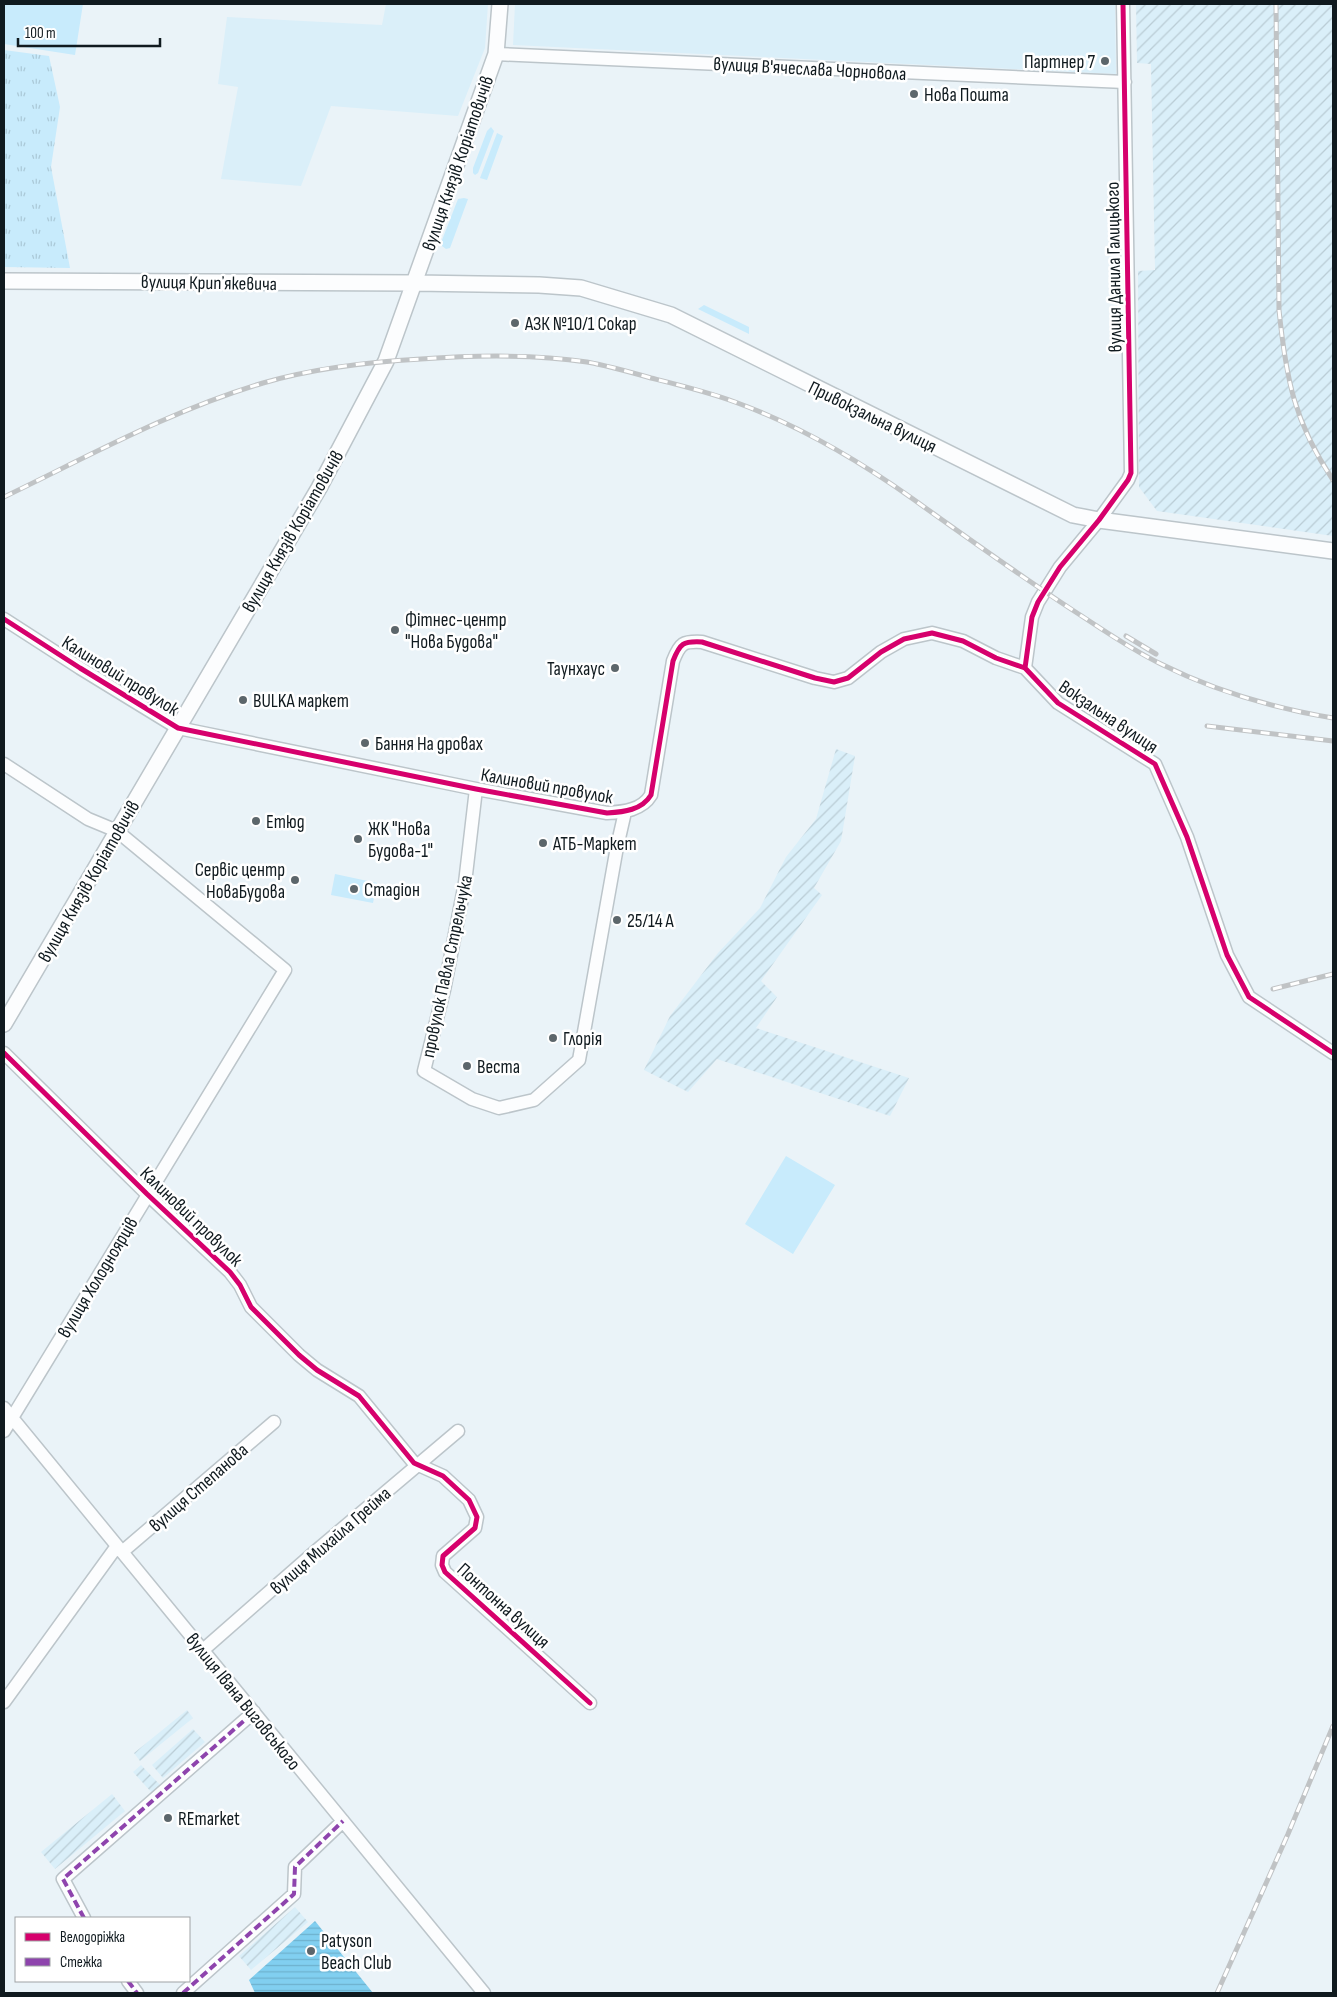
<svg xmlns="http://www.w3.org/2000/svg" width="1337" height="1997" viewBox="0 0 1337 1997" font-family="'Sofia Sans Condensed',sans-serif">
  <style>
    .built { fill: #daeff9 }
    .industrial { fill: url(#industrial-furrows) }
    .grass { fill: #c8ebfc }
    .park { fill: url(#park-tufts) }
    .water { fill: url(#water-rules) }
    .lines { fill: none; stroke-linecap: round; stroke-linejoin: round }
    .minor-casing { stroke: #bcc5ca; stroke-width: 15 }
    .major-casing { stroke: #bcc5ca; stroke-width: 18 }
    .minor { stroke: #fcfdfe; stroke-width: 12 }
    .major { stroke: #fcfdfe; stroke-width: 15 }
    .rail-casing { stroke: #c0c3c5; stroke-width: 5 }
    .rail { stroke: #fff; stroke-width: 3; stroke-dasharray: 9; stroke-linecap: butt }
    .quiet { stroke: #8e44ad; stroke-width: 4; stroke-dasharray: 8 4; stroke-linecap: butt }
    .cycleway-casing { stroke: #fff; stroke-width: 8 }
    .cycleway { stroke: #d6006c; stroke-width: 5 }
    .poi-dot { fill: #5c666b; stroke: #fff; stroke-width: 2 }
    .labels { text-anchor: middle; stroke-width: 5; stroke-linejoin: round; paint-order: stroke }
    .poi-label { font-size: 19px; fill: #101a1f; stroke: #fff; text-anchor: start }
    .street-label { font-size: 19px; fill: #101a1f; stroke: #fff }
  </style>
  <defs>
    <pattern id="industrial-furrows" width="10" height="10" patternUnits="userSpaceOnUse" patternTransform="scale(1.25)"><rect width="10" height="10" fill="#daeff9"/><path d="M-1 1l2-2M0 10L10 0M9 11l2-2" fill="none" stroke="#baccd5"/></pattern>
    <pattern id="park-tufts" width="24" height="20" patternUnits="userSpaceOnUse" patternTransform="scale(1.25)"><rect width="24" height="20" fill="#c8ebfc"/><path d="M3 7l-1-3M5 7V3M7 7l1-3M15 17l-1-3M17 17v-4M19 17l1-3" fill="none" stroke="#abc9d8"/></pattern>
    <pattern id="water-rules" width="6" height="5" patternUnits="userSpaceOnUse" patternTransform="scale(1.25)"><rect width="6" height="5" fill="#81cff0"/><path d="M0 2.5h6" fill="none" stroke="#6eb1cd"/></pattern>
  </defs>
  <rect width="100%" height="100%" fill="#eaf3f8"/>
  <path class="built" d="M386 4H488L485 48 458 116 331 106 301 186 221 179 238 87 218 84 227 17 382 25Z
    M515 4H1115L1116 74 513 45Z"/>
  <path class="industrial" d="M1136 4H1333V536L1157 511 1139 487 1138 271 1155 270 1151 64 1137 63Z
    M836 749 855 756 841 841 814 888 822 895 761 981 777 997 756 1028 909 1078 890 1116 717 1059 688 1092 644 1070 670 1016 718 953 760 908 786 857 816 819Z
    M187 1710 193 1718 140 1761 134 1753Z
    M193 1729 205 1742 163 1778 152 1765Z
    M141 1765 161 1786 153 1794 133 1772Z
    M112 1794 125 1811 55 1869 41 1852Z
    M295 1907 308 1922 251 1970 239 1956Z"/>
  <path class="grass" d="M4 4H83L75 55 4 44Z
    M491 127 494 131 478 173 475 175 473 173V168L487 131Z
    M497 133 503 136 487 180 480 178Z
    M464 198 468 199 450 248 446 249 442 246V240L458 199Z
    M704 305 749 327V334L698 309Z
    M335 874 377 883 373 903 331 895Z
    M786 1156 835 1185 793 1254 745 1224Z"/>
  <path class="park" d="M4 50 49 56 60 107 51 167 70 268 4 267Z"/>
  <path class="water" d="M315 1921 373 1993H255L249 1980Z"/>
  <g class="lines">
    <g class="minor-casing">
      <path id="minor" d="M1123 4 1131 473 1128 480 1099 520 1060 567 1038 602 1032 617 1025 668 1058 703 1155 764 1187 837 1227 955 1249 997 1333 1053
        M496 54 1125 82
        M4 619 80 668 178 728 476 789 607 813C624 812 642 810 651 795L673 661C680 643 683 641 702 642L815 678 834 682 848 678 881 652 904 639 932 633 963 641 996 658 1025 668
        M4 764 88 819 117 831 285 970 4 1431
        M476 789 465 883 444 990 424 1071 472 1099 499 1108 534 1100 579 1060 617 847 625 812
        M4 1053 147 1194 230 1272 240 1285 251 1307 299 1355 317 1370 359 1396 414 1463 443 1476 469 1500 477 1517 475 1528 443 1556 442 1565 445 1572 590 1703
        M4 1408 484 1993
        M122 1552 274 1422
        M203 1650 316 1551 458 1431
        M4 1702 117 1546
        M84 1918 63 1879 254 1712
        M128 1981 137 1993
        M183 1993 294 1894 295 1867 343 1821"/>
    </g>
    <g class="major-casing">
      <path id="major" d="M4 281 415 283 539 285 581 288 671 315 1073 515 1099 520 1333 551
        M4 1024 319 488 386 361 496 54 500 4"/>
    </g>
    <use href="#minor" class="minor"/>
    <use href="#major" class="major"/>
    <g class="rail-casing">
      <path id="rail" d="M1276 4 1279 310C1286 378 1294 422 1333 480
        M4 497C89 456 172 410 263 383 314 368 368 362 421 359 476 355 533 354 587 362 609 366 630 372 651 378 679 385 708 392 735 402 798 425 858 460 913 499 966 537 1019 575 1074 611 1102 629 1130 649 1161 664 1215 691 1273 708 1333 718
        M1126 636 1156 654
        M1207 726 1333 741
        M1273 989 1333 974
        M1217 1993 1288 1834 1333 1726"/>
    </g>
    <use href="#rail" class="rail"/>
    <path class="quiet" d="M84 1918 63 1879 254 1712
      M128 1981 137 1993
      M183 1993 294 1894 295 1867 343 1821"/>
    <g class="cycleway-casing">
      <path id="cycleway" d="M1123 4 1131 473 1128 480 1099 520 1060 567 1038 602 1032 617 1025 668 1058 703 1155 764 1187 837 1227 955 1249 997 1333 1053
        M4 619 80 668 178 728 476 789 607 813C624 812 642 810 651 795L673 661C680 643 683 641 702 642L815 678 834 682 848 678 881 652 904 639 932 633 963 641 996 658 1025 668
        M4 1053 147 1194 230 1272 240 1285 251 1307 299 1355 317 1370 359 1396 414 1463 443 1476 469 1500 477 1517 475 1528 443 1556 442 1565 445 1572 590 1703"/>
    </g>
    <use href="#cycleway" class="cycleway"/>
  </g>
  <g class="poi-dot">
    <circle cx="1105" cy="61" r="5"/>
    <circle cx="914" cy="94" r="5"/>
    <circle cx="515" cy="323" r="5"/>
    <circle cx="395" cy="630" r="5"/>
    <circle cx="615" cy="668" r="5"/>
    <circle cx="243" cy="700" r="5"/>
    <circle cx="365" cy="743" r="5"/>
    <circle cx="256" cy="821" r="5"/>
    <circle cx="358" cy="839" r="5"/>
    <circle cx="543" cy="843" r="5"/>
    <circle cx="295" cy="880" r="5"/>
    <circle cx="354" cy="889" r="5"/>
    <circle cx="617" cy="920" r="5"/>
    <circle cx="553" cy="1038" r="5"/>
    <circle cx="467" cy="1066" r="5"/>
    <circle cx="168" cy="1818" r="5"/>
    <circle cx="311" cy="1951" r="5"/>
  </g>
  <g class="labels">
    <g class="poi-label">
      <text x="1095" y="68" text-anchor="end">Партнер 7</text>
      <text x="924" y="101">Нова Пошта</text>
      <text x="525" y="330">АЗК №10/1 Сокар</text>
      <text x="405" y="626">Фітнес-центр<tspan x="405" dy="22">"Нова Будова"</tspan></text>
      <text x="605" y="675" text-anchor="end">Таунхаус</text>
      <text x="253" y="707">BULKA маркет</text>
      <text x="375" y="750">Бання На дровах</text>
      <text x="266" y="828">Етюд</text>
      <text x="368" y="835">ЖК "Нова<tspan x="368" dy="22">Будова-1"</tspan></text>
      <text x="553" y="850">АТБ-Маркет</text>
      <text x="285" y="876" text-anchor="end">Сервіс центр<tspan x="285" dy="22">НоваБудова</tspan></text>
      <text x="364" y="896">Стадіон</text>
      <text x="627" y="927">25/14 А</text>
      <text x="563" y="1045">Глорія</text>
      <text x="477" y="1073">Веста</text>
      <text x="178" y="1825">REmarket</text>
      <text x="321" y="1947">Patyson<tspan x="321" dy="22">Beach Club</tspan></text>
    </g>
    <g class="street-label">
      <text transform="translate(810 68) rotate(3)" y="7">вулиця В'ячеслава Чорновола</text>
      <text transform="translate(457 163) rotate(-71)" y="7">вулиця Князів Коріатовичів</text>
      <text transform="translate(1113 267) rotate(-91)" y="7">вулиця Данила Галицького</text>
      <text transform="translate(209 282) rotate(1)" y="7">вулиця Крипʼякевича</text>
      <text transform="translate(873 416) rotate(26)" y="7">Привокзальна вулиця</text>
      <text transform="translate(292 531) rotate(-60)" y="7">вулиця Князів Коріатовичів</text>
      <text transform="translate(121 675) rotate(32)" y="7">Калиновий провулок</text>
      <text transform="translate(1109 716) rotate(34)" y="7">Вокзальна вулиця</text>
      <text transform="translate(547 785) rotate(10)" y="7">Калиновий провулок</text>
      <text transform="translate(88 881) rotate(-60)" y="7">вулиця Князів Коріатовичів</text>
      <text transform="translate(446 966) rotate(-78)" y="7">провулок Павла Стрельчука</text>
      <text transform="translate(192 1216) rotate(44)" y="7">Калиновий провулок</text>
      <text transform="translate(97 1277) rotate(-59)" y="7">вулиця Холодноярців</text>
      <text transform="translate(198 1487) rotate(-41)" y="7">вулиця Степанова</text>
      <text transform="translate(330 1540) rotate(-41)" y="7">вулиця Михайла Грейма</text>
      <text transform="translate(504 1605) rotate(42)" y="7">Понтонна вулиця</text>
      <text transform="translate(244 1701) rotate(51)" y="7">вулиця Івана Виговського</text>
    </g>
  </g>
  <rect width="1337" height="1997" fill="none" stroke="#101a1f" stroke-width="10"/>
  <rect x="15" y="1917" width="175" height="65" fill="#ffffff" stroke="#9fa3a5"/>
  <rect x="25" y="1933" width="25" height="8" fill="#d6006c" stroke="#9fa3a5"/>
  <text x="60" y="1942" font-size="15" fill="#101a1f">Велодоріжка</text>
  <rect x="25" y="1958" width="25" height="8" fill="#8e44ad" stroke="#9fa3a5"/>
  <text x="60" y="1967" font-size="15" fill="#101a1f">Стежка</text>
  <path d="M18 38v8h142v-8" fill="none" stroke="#101a1f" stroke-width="2.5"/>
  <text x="25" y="38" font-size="15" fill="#101a1f" stroke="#ffffff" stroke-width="4" paint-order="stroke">100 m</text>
</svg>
